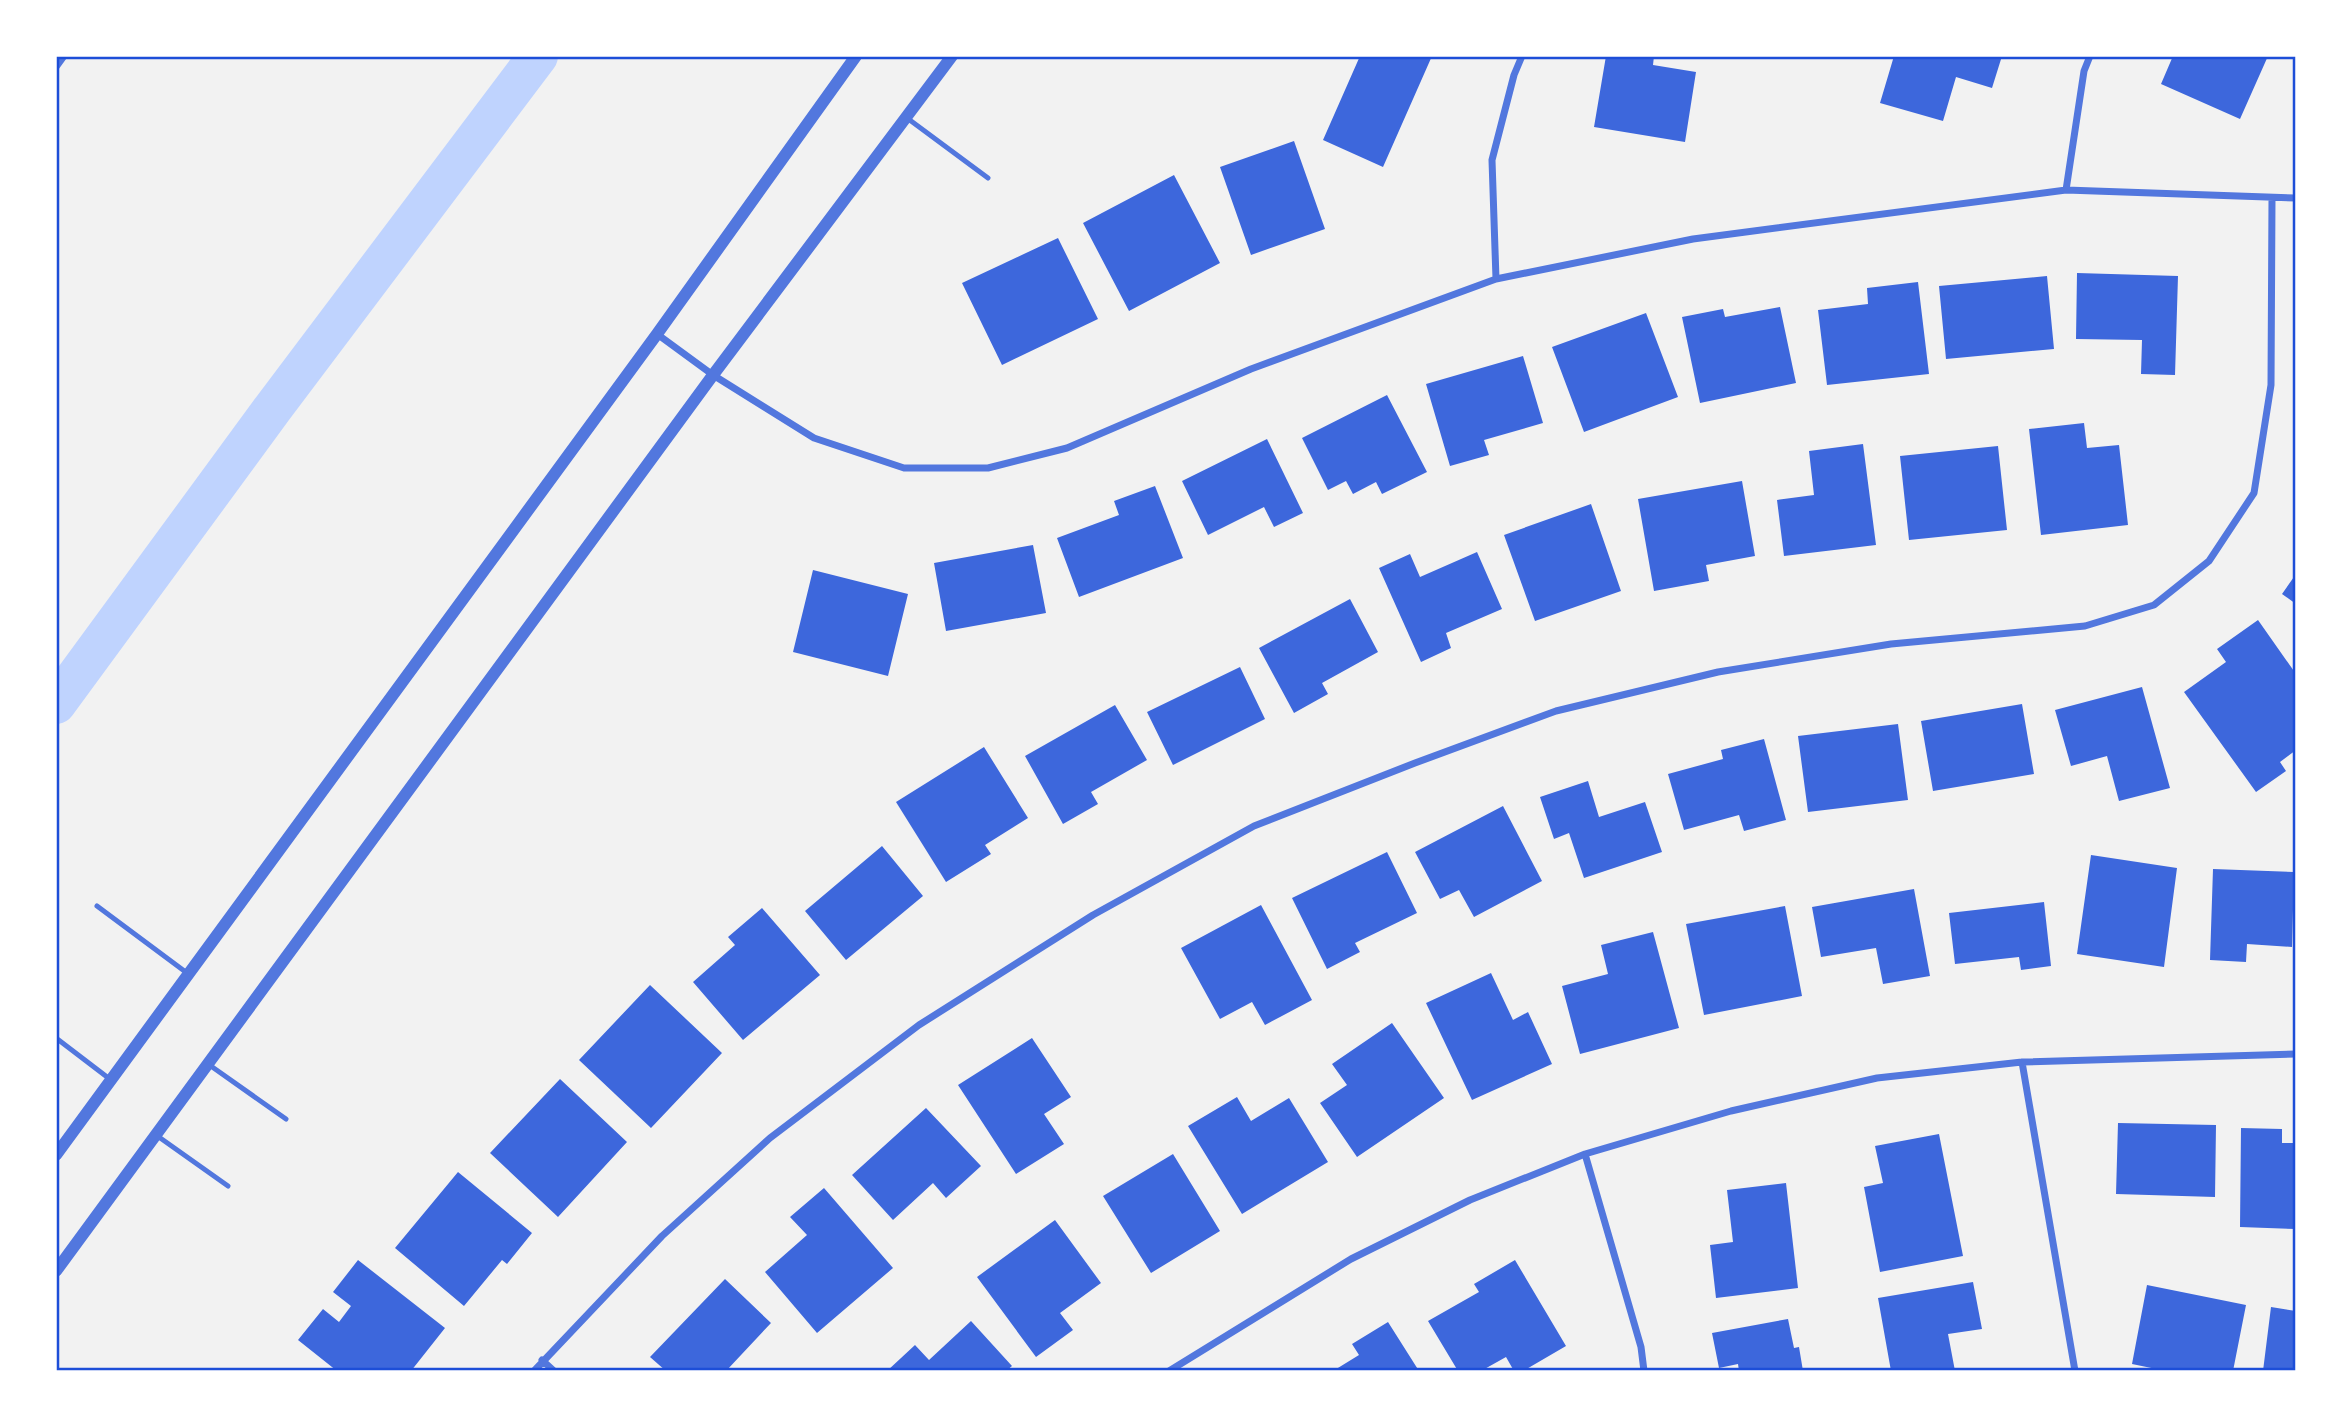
<svg xmlns="http://www.w3.org/2000/svg" width="2352" height="1427" viewBox="0 0 2352 1427" font-family="'Source Serif 4',serif">
  <style>
    .lines { fill: none; stroke-linecap: round; stroke-linejoin: round }
    .canal { stroke: #bfd3fe; stroke-width: 40 }
    .building { fill: #3d67dc }
    .service { stroke: #5277de; stroke-width: 5 }
    .minor { stroke: #5277de; stroke-width: 7 }
    .tertiary { stroke: #5277de; stroke-width: 12 }
    .neatline { fill: none; stroke: #1d4ed8; stroke-width: 2.5 }
  </style>
  <rect width="100%" height="100%" fill="#f2f2f2"/>
  <g class="lines">
    <path class="canal" d="M56 704 273 408 538 56"/>
  </g>
  <path class="building" d="M1360 56H1432L1383 167 1323 140Z
    M1606 56H1654L1653 65 1696 72 1685 142 1594 127Z
    M1894 56H2002L1992 88 1956 77 1943 121 1880 103Z
    M2173 56H2268L2240 119 2161 84Z
    M1294 141 1325 229 1251 255 1220 167Z
    M1174 175 1220 263 1129 311 1083 223Z
    M1058 238 1098 319 1002 365 962 283Z
    M2077 273 2178 276 2175 375 2141 374 2142 340 2076 339Z
    M2047 276 2054 349 1946 359 1939 286Z
    M1918 282 1929 374 1827 385 1818 310 1868 304 1867 288Z
    M1780 307 1796 383 1700 403 1682 317 1723 309 1725 317Z
    M1646 313 1678 397 1584 432 1552 347Z
    M1523 356 1543 423 1484 440 1489 455 1450 466 1426 384Z
    M1387 395 1427 472 1382 494 1376 482 1353 494 1346 481 1328 490 1302 438Z
    M2084 423 2087 448 2119 445 2128 525 2041 535 2029 429Z
    M1267 439 1303 513 1274 527 1264 507 1208 535 1182 481Z
    M1863 444 1876 545 1784 556 1777 500 1814 495 1809 451Z
    M1998 446 2007 530 1909 540 1900 456Z
    M1742 481 1755 556 1706 565 1709 581 1654 591 1638 499Z
    M1155 486 1183 558 1079 597 1057 538 1119 515 1114 501Z
    M1591 504 1621 591 1535 621 1504 535Z
    M1033 545 1046 613 946 631 934 563Z
    M1477 552 1502 609 1446 633 1451 648 1421 662 1379 568 1410 554 1420 577Z
    M813 570 908 594 888 676 793 652Z
    M2296 574V604L2282 594Z
    M1350 599 1378 652 1322 683 1328 694 1294 713 1259 648Z
    M2258 620 2296 674V750L2280 762 2286 771 2256 792 2184 692 2226 662 2217 649Z
    M1240 667 1265 719 1173 765 1147 712Z
    M2142 687 2170 788 2119 801 2107 756 2071 766 2055 710Z
    M2022 704 2034 774 1933 791 1921 721Z
    M1115 705 1147 760 1091 792 1098 804 1063 824 1025 756Z
    M1898 724 1908 800 1808 812 1798 736Z
    M1764 739 1786 820 1744 831 1739 815 1684 830 1668 774 1723 759 1721 750Z
    M984 747 1028 818 985 845 991 854 946 882 896 802Z
    M1588 781 1599 817 1645 802 1662 852 1584 878 1569 833 1554 839 1540 797Z
    M1503 806 1542 881 1474 917 1459 890 1440 899 1415 852Z
    M882 846 923 896 846 960 805 911Z
    M1387 852 1417 913 1355 943 1360 952 1327 969 1292 898Z
    M2091 855 2177 868 2164 967 2077 954Z
    M2213 869 2294 872 2292 947 2247 944 2246 962 2210 960Z
    M1914 889 1930 976 1883 984 1876 948 1821 957 1812 907Z
    M2044 902 2051 966 2021 970 2019 957 1955 964 1949 913Z
    M1261 905 1312 1000 1265 1025 1252 1002 1220 1019 1181 948Z
    M1785 906 1802 996 1704 1015 1686 924Z
    M762 908 820 975 743 1040 693 982 735 945 728 937Z
    M1653 932 1679 1028 1580 1054 1562 986 1608 974 1601 945Z
    M1491 973 1513 1020 1528 1012 1552 1064 1472 1100 1426 1003Z
    M650 985 722 1053 651 1128 579 1060Z
    M1392 1023 1444 1098 1357 1157 1320 1103 1347 1085 1332 1064Z
    M1032 1038 1071 1097 1044 1114 1064 1144 1016 1174 958 1085Z
    M560 1079 627 1142 558 1217 490 1153Z
    M1237 1097 1251 1121 1289 1098 1328 1162 1242 1214 1188 1126Z
    M926 1108 981 1166 946 1198 933 1183 893 1220 852 1175Z
    M2118 1123 2216 1125 2215 1197 2116 1194Z
    M2241 1128 2282 1129V1143H2296V1229L2240 1227Z
    M1939 1134 1963 1256 1880 1272 1864 1187 1883 1183 1875 1146Z
    M1173 1154 1220 1231 1151 1273 1103 1196Z
    M458 1172 532 1233 507 1264 502 1260 464 1306 395 1248Z
    M1786 1183 1798 1288 1716 1298 1710 1245 1733 1242 1727 1190Z
    M824 1188 893 1268 817 1333 765 1272 807 1235 790 1217Z
    M1055 1220 1101 1283 1060 1313 1073 1330 1036 1357 977 1277Z
    M358 1260 445 1328 411 1371H337L298 1340 323 1309 339 1322 351 1306 333 1292Z
    M1515 1260 1566 1346 1523 1371H1514L1506 1357 1481 1371H1458L1428 1321 1479 1292 1474 1284Z
    M725 1279 771 1323 726 1371H666L650 1357Z
    M1973 1282 1982 1329 1948 1334 1955 1371H1891L1878 1298Z
    M2147 1285 2246 1305 2233 1371H2166L2132 1364Z
    M2271 1307 2296 1311V1371H2263Z
    M1788 1319 1794 1348 1799 1347 1803 1371H1739L1738 1364 1719 1368 1712 1333Z
    M971 1321 1012 1366 1006 1371H887L915 1345 929 1360Z
    M1388 1322 1419 1371H1333L1359 1355 1352 1344Z"/>
  <g class="lines">
    <path class="service" d="M907 118 988 178
      M97 906 187 973
      M56 1038 111 1080
      M208 1064 286 1119
      M156 1135 228 1186"/>
    <path class="minor" d="M56 67 64 56
      M2066 190 2084 71 2090 56
      M1496 279 1492 160 1514 75 1522 56
      M657 334 713 375 814 438 904 468H988L1067 448 1251 369 1496 279 1693 239 2066 190 2296 198
      M2022 1062 2075 1371
      M1585 1154 1641 1347 1644 1371
      M542 1360 554 1371
      M534 1371 662 1236 770 1138 919 1025 1093 915 1254 826 1415 763 1556 711 1718 672 1891 644 2085 626 2154 605 2209 561 2254 493 2271 385 2272 198
      M1169 1371 1351 1259 1470 1200 1585 1154 1731 1111 1877 1078 2022 1062 2296 1054"/>
    <path class="tertiary" d="M56 1155 657 334 856 56
      M56 1271 713 375 952 56"/>
  </g>
  <rect width="2352" height="1427" fill="none" stroke="#ffffff" stroke-width="116"/>
  <rect x="58" y="58" width="2236" height="1311" class="neatline"/>
</svg>
